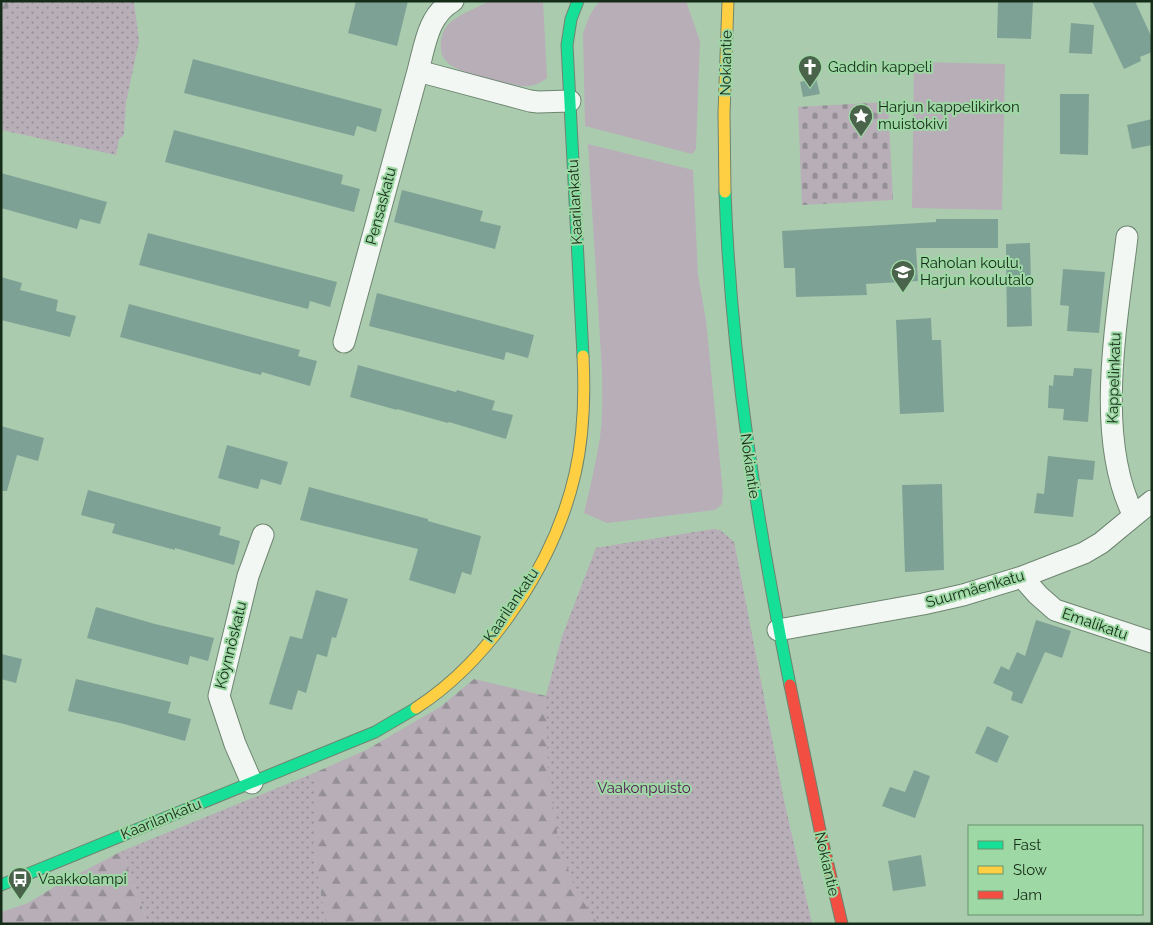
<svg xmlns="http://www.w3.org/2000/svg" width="1153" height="925" viewBox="0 0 1153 925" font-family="Raleway,sans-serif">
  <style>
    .grass { fill: #b8aeb8 }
    .forest { fill: url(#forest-firs) }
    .cemetery { fill: url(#cemetery-stones) }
    .park { fill: url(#park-dots) }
    .building { fill: #7ea196 }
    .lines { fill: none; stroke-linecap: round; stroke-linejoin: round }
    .street-casing { stroke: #6d8570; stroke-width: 23 }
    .fast-casing { stroke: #6d8570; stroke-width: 13 }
    .slow-casing { stroke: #6d8570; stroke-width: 13 }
    .jam-casing { stroke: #6d8570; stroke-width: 13 }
    .street { stroke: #f2f7f3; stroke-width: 21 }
    .fast { stroke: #16e098; stroke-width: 11 }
    .slow { stroke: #ffcf43; stroke-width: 11 }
    .jam { stroke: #f24e42; stroke-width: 11 }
    .labels { text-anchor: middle; stroke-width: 4; stroke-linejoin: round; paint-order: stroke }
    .street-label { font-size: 15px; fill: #152c18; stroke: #9ed8a4 }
    .poi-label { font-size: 15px; fill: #152c18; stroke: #9ed8a4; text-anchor: start }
    .park-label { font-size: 15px; fill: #541a55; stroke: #9ed8a4 }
  </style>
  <defs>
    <pattern id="forest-firs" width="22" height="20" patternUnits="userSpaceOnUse" patternTransform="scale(1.25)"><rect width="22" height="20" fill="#b8aeb8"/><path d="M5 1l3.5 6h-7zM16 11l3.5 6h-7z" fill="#948e95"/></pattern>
    <pattern id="cemetery-stones" width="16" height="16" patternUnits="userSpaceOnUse" patternTransform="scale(1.25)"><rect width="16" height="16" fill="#b8aeb8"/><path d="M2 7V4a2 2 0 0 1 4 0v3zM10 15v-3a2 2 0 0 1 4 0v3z" fill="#948e95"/></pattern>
    <pattern id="park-dots" width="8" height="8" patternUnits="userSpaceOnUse" patternTransform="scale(1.25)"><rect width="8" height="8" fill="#b8aeb8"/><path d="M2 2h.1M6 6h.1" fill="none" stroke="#948e95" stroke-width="1.8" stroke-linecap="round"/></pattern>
  </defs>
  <rect width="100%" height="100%" fill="#abcbae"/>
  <path class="grass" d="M489 1H543L547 78C538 85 531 87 520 86 503 82 458 74 447 62 441 56 440 49 441 41 442 34 445 26 452 21 462 13 477 8 489 1Z
    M600 1H686L700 41 696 149 692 154 585 126 583 34C587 21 591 10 600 1Z
    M914 62 1005 64 1002 210 912 208Z
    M588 144 693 170 698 275 706 320 723 493 722 504 715 510 607 523 584 513C590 488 596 463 600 437 603 416 602 393 602 371Z"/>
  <path class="forest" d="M1 1H10L4 23 1 27Z
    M715 529 721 531 734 542 784 801 812 924H326L314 854V773L368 749 440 707 474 679 546 696 562 637 596 548Z
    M122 851 148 924H1V912L28 903 61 883Z"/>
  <path class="cemetery" d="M888 102 893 200 802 205 798 107Z"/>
  <path class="park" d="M10 1H134L139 41 126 103 124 135 119 139 116 155 1 130V27L4 23Z
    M715 529 721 531 734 542 784 801 812 924H598L576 891 559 844 548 774 546 696 562 637 596 548Z
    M314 773V854L326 924H148L122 851Z"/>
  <path class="building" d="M356 1H408L397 46 348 33Z
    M998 1H1033L1031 39 997 38Z
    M1092 1H1135L1152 38V52L1140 57 1141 61 1124 69Z
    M1071 23 1094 25 1092 54 1069 53Z
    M193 59 382 109 376 132 357 126 354 136 184 93Z
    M816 78 820 94 803 97 800 82Z
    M1060 94H1089L1088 155 1060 154Z
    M1152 119V145L1132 149 1127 125Z
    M174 130 343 175 341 184 360 189 354 212 165 162Z
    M1 173 107 202 100 224 80 219 77 229 1 208Z
    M402 190 483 211 480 221 501 226 495 249 394 222Z
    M936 219H998V248H916L918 281 866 284 867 295 796 297 795 268H784L782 231 936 222Z
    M148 233 337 282 330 307 310 301 308 309 139 265Z
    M1030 243 1032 326 1007 327 1006 244Z
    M1063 269 1105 272 1099 333 1067 331 1069 306 1060 305Z
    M1 277 22 283 20 290 58 300 56 311 76 316 70 337 1 320Z
    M377 293 534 335 528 358 506 352 504 360 369 326Z
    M129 304 300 350 298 356 317 361 310 386 262 372 261 375 120 337Z
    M931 318 932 340H941L944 412 900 414 896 320Z
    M358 365 456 392 457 390 495 401 492 410 513 415 506 439 449 422 448 423 397 409V410L350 397Z
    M1074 368 1092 369 1088 422 1063 420 1064 409 1048 408 1049 385 1053 386 1054 375 1073 376Z
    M1 426 44 438 38 461 17 455 7 491H1Z
    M227 445 288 462 281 485 261 479 258 489 218 478Z
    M1048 456 1095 461 1093 480 1078 479 1073 517 1034 513 1037 493 1044 494Z
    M942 484 944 570 905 572 902 485Z
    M309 487 428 519V521L481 536 471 575 462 572 455 594 409 580 418 549 300 520Z
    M88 490 221 527 219 535 240 541 234 565 175 548V550L112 533 115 524 81 515Z
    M316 590 348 599 336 638 332 637 327 657 317 654 306 693 298 690 292 710 269 704 290 636 302 639Z
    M96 607 155 624 214 638 208 661 190 656 188 665 87 638Z
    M1036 620 1071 631 1062 658 1045 652 1022 704 1011 700 1013 692 993 683 1001 666 1009 670 1017 652 1025 656Z
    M1 654 22 659 16 683 1 679Z
    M76 679 171 702 168 713 191 719 185 741 124 724 68 711Z
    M987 726 1009 736 997 763 975 753Z
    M914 770 930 776 915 818 882 806 890 787 905 792Z
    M921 855 926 886 893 891 888 861Z"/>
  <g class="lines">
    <g class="street-casing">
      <path id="street" d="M453 1C428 15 425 45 418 71L530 101 538 102 570 101
        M1127 237C1117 322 1094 437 1134 516
        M344 342 418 71
        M1022 577 1038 595 1055 610 1152 642
        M778 630 923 604 963 595 1022 577 1084 553 1101 543 1152 501
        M252 783 235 744 219 696 248 576 263 535"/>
    </g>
    <g class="fast-casing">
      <path id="fast" d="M578 1 571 19 567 45 583 356
        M725 192C731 359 757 522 790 685
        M1 885 375 732 416 708"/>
    </g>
    <g class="slow-casing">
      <path id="slow" d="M725 192 724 113 728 1
        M416 708C492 659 555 561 575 474 584 435 585 396 583 356"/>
    </g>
    <g class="jam-casing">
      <path id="jam" d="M790 685 821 835 842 924"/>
    </g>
    <use href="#street" class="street"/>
    <use href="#fast" class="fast"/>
    <use href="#slow" class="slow"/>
    <use href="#jam" class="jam"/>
  </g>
  <defs>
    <g id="church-pin" transform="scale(1.25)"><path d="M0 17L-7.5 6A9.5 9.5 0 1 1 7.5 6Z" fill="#4a644c" stroke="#9ed8a4"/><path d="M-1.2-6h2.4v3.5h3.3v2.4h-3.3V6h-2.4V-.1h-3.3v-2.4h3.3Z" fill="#fff"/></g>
    <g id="sight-pin" transform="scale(1.25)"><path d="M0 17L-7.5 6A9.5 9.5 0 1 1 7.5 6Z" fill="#4a644c" stroke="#9ed8a4"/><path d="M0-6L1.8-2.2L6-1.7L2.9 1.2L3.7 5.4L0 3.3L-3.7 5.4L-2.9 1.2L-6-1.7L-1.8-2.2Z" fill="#fff"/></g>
    <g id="school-pin" transform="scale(1.25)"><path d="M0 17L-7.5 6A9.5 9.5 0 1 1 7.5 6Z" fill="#4a644c" stroke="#9ed8a4"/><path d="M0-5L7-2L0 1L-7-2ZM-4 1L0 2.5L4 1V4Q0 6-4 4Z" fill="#fff"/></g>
    <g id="bus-pin" transform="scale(1.25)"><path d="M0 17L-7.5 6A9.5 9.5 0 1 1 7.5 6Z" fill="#4a644c" stroke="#9ed8a4"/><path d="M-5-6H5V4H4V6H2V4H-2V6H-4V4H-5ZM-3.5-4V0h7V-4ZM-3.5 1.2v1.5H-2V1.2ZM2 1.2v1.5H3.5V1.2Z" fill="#fff"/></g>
  </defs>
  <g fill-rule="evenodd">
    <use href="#church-pin" x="810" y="67"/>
    <use href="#sight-pin" x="861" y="116"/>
    <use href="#school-pin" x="903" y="272"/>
    <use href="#bus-pin" x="20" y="879"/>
  </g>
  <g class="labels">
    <g class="street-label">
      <text transform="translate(726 63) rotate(-89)" y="5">Nokiantie</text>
      <text transform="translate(575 202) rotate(-93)" y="5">Kaarilankatu</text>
      <text transform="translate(381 206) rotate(-75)" y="5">Pensaskatu</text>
      <text transform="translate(1114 378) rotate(-88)" y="5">Kappelinkatu</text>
      <text transform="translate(750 466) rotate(82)" y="5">Nokiantie</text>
      <text transform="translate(975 589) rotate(-16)" y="5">Suurmäenkatu</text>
      <text transform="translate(511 605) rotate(-56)" y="5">Kaarilankatu</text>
      <text transform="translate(1095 624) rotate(19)" y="5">Emalikatu</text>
      <text transform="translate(231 645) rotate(-76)" y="5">Köynnöskatu</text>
      <text transform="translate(161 819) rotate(-22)" y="5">Kaarilankatu</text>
      <text transform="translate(827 864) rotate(77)" y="5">Nokiantie</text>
    </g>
    <g class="poi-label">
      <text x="828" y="72">Gaddin kappeli</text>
      <text x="878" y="112">Harjun kappelikirkon<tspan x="878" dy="17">muistokivi</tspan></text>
      <text x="920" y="268">Raholan koulu,<tspan x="920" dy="17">Harjun koulutalo</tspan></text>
      <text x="38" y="884">Vaakkolampi</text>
    </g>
    <g class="park-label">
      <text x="644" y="793">Vaakonpuisto</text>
    </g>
  </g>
  <rect width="1153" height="925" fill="none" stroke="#152c18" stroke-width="5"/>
  <rect x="968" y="825" width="175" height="90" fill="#9ed8a4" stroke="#67936c"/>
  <rect x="978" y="841" width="25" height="8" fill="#16e098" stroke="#67936c"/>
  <text x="1013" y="850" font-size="15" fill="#152c18">Fast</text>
  <rect x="978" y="866" width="25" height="8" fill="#ffcf43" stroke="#67936c"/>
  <text x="1013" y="875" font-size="15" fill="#152c18">Slow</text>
  <rect x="978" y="891" width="25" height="8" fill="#f24e42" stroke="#67936c"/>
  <text x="1013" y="900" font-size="15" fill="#152c18">Jam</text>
</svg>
